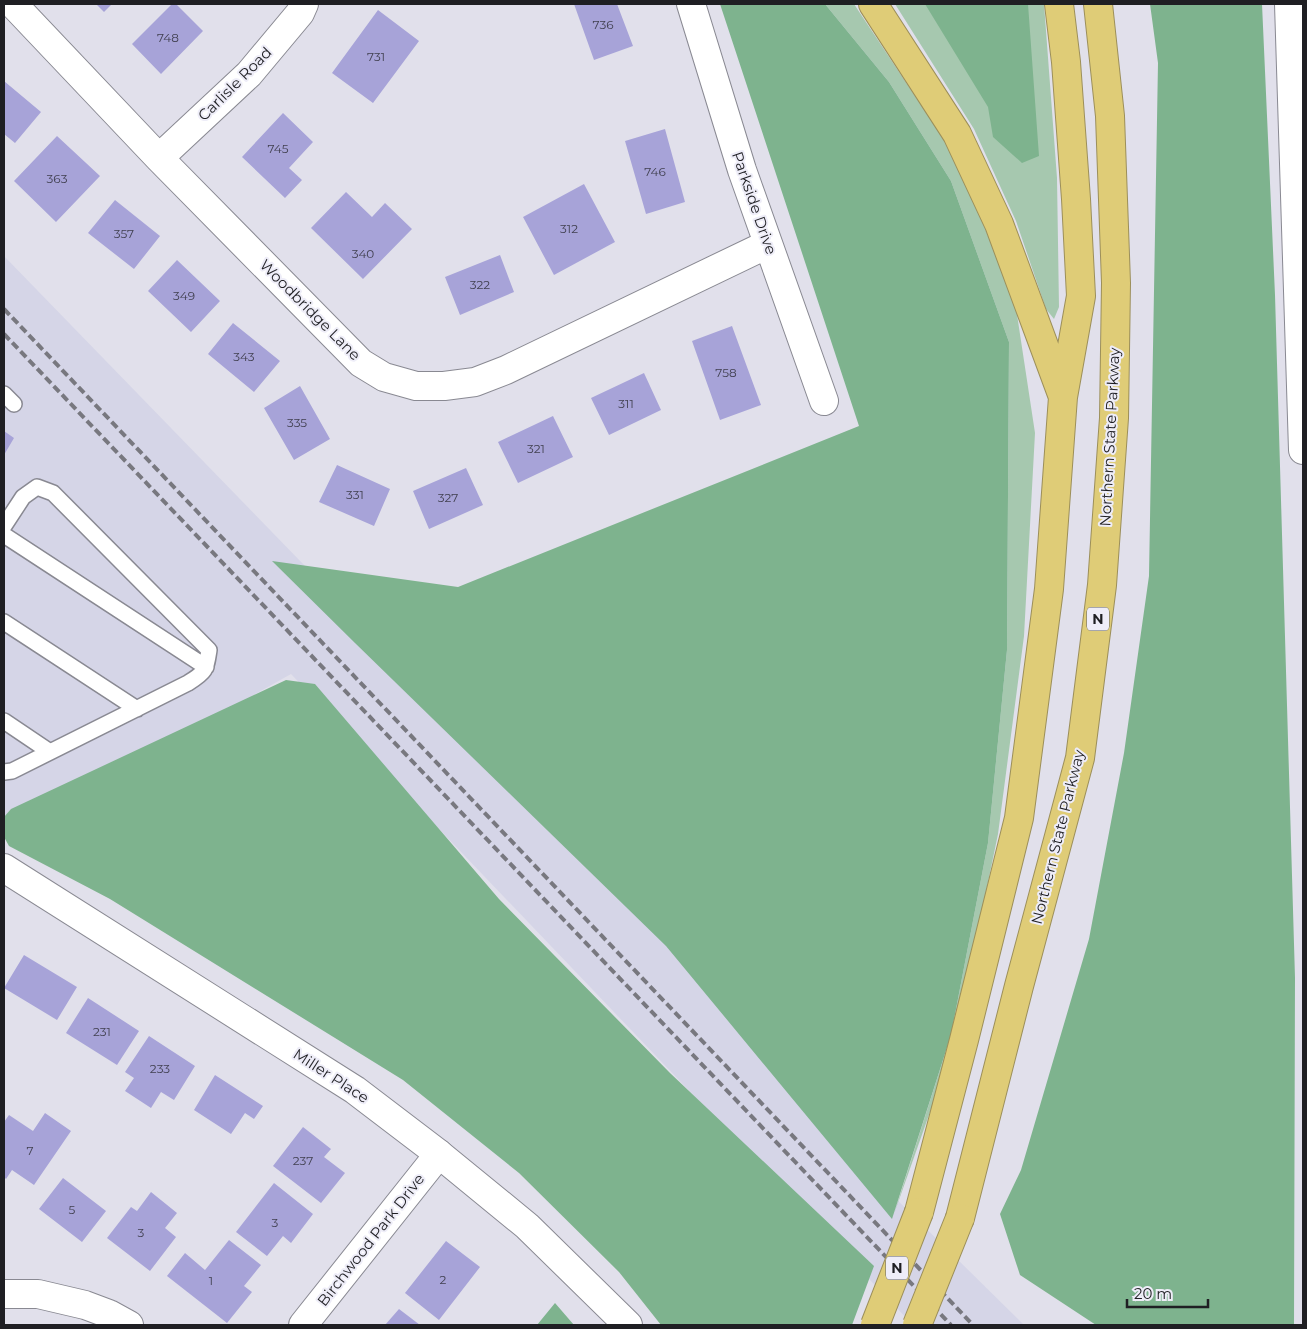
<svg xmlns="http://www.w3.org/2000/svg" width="1307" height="1329" viewBox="0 0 1307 1329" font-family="Montserrat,sans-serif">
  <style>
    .built { fill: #d5d5e7 }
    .green { fill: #a6c8af }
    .forest { fill: #7eb38e }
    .building { fill: #a7a3d8 }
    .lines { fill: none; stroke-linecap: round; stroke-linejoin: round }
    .lane-casing { stroke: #898992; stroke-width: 18 }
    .street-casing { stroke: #898992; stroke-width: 30 }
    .secondary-casing { stroke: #898992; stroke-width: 30 }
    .highway-casing { stroke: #9c8f5a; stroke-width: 30 }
    .lane { stroke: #fff; stroke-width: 15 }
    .street { stroke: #fff; stroke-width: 28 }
    .secondary { stroke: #fff; stroke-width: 28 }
    .highway { stroke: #dfcc77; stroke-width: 28 }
    .rail { stroke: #78787f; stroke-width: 4; stroke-dasharray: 8 4; stroke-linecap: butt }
    .highway-bridge-casing { stroke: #9c8f5a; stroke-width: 30; stroke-linecap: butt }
    .highway-bridge { stroke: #dfcc77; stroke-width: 28 }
    .labels { text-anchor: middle; stroke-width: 4; stroke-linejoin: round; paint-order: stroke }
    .number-label { font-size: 12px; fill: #414050 }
    .shield { fill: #eeedf8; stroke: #5d5d63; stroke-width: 1 }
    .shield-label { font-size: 14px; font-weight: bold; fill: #1f1f23 }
    .street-label { font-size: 15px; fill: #1f1f23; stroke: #eeedf8 }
  </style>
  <rect width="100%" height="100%" fill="#e1e0eb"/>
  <path class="built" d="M4 256 373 636 692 967 884 1187 1024 1325H913L291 674 4 835Z"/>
  <path class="green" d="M825 4H854L960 164 1016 308 1035 433 1024 636 998 834 955 1041 894 1214 951 1035 988 843 1007 650 1009 342 951 181 889 82Z
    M895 4H1044L1057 178 1059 307 1054 319 1046 309 1016 221 974 129Z"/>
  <path class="forest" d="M720 4H825L889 82 951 181 1009 342 1007 650 988 843 951 1035 892 1219 666 946 355 643 272 561 458 587 859 426Z
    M925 4H1028L1039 156 1022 163 993 137 988 107Z
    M1150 4H1262L1275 295 1295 978 1294 1325H1096L1020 1275 1000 1214 1021 1170 1089 939 1124 753 1149 576 1158 63Z
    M286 680 315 684 499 899 670 1073 874 1266 852 1325H661L619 1272 519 1173 403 1080 110 899 9 846 4 837V817L11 809Z
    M555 1303 574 1325H537Z"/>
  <path class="building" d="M96 4H112L104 12Z
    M172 4H176L203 31 161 74 132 44Z
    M574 4H617L633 46 594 60Z
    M378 10 419 41 373 103 332 73Z
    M4 81 41 112 15 143 4 134Z
    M283 113 313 142 289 168 302 180 285 198 242 157Z
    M665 129 685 202 646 214 625 141Z
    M57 136 100 176 56 222 14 181Z
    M584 184 615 242 554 275 523 217Z
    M346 192 372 217 385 203 412 229 363 279 311 228Z
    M115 200 160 236 134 269 88 233Z
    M500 255 514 292 460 315 445 277Z
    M177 260 220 301 191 332 148 291Z
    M233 323 280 361 254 392 208 354Z
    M732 326 761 405 720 420 692 341Z
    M644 373 661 410 609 435 591 398Z
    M300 386 330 439 294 460 264 408Z
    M553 416 573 457 518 483 498 442Z
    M4 431 14 438 4 455Z
    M337 465 390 489 374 526 319 502Z
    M466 468 483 505 429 529 413 491Z
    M24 955 77 987 57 1020 4 988Z
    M88 998 139 1031 117 1065 66 1033Z
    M149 1036 195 1066 174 1100 161 1092 151 1108 125 1091 134 1078 125 1072Z
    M215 1075 263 1106 254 1119 245 1113 231 1134 194 1110Z
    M45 1113 71 1131 34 1185 12 1170 6 1179 4 1177V1122L9 1115 33 1131Z
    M303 1127 331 1149 324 1157 345 1173 321 1203 273 1166Z
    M63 1178 106 1211 82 1242 39 1209Z
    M274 1183 313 1214 291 1243 283 1236 267 1256 236 1232Z
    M151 1192 177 1213 165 1228 176 1237 150 1271 107 1238 131 1207 137 1211Z
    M229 1240 261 1265 244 1286 252 1292 227 1323 167 1276 185 1253 205 1270Z
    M446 1241 480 1267 439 1320 405 1293Z
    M399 1309 420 1325H385Z"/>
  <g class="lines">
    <g class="lane-casing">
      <path id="lane" d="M4 394 14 404
        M4 526 23 497 37 487 53 493 209 650C206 670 206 672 188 683L12 771 4 772
        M4 535 206 667
        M4 622 137 709
        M4 721 50 752"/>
    </g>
    <g class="street-casing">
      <path id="street" d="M13 4 159 158 361 363 384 377 416 386H444L475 382 506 370 768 244
        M691 4 742 170 824 401
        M159 158 249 74 300 13 304 4
        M4 1294H38L85 1305 109 1314 129 1325
        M303 1325 439 1154"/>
    </g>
    <g class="secondary-casing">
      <path id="secondary" d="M1289 4 1303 450
        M4 868 355 1090 439 1154 527 1226 628 1325"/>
    </g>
    <g class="highway-casing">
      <path id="highway" d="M873 4 957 134 999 224 1063 397
        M919 1212 964 1040 1019 818 1049 589 1063 397 1081 296 1076 199 1066 62 1059 4
        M960 1218 1019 986 1080 758 1102 585 1114 418 1116 283 1110 116 1098 4"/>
    </g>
    <use href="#lane" class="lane"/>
    <use href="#street" class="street"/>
    <use href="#secondary" class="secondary"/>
    <use href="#highway" class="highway"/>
    <path class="rail" d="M4 309 973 1325
      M4 334 951 1325"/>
    <g class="highway-bridge-casing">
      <path id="highway-bridge" d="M875 1325 919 1212
        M917 1325 960 1218"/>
    </g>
    <use href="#highway-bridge" class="highway-bridge"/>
  </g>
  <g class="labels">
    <g class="number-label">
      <text x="603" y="29">736</text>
      <text x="168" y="42">748</text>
      <text x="376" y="61">731</text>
      <text x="278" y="153">745</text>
      <text x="655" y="176">746</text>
      <text x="57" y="183">363</text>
      <text x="569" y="233">312</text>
      <text x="124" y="238">357</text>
      <text x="363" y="258">340</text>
      <text x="480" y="289">322</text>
      <text x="184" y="300">349</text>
      <text x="244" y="361">343</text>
      <text x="726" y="377">758</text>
      <text x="626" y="408">311</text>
      <text x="297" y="427">335</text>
      <text x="536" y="453">321</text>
      <text x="355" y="499">331</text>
      <text x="448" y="502">327</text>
      <text x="102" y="1036">231</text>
      <text x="160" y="1073">233</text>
      <text x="30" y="1155">7</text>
      <text x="303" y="1165">237</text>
      <text x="72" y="1214">5</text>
      <text x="275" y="1227">3</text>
      <text x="141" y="1237">3</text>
      <text x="443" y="1284">2</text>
      <text x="211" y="1285">1</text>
    </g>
    <g class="shield">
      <rect x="1087" y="607.5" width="22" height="23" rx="4"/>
      <rect x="886" y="1256.5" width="22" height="23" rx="4"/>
    </g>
    <g class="shield-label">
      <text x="1098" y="624">N</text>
      <text x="897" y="1273">N</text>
    </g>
    <g class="street-label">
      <text transform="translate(235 84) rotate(-45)" y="5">Carlisle Road</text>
      <text transform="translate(754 203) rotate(71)" y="5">Parkside Drive</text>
      <text transform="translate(310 310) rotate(45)" y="5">Woodbridge Lane</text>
      <text transform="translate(1110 437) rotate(-87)" y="5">Northern State Parkway</text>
      <text transform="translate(1058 837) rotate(-76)" y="5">Northern State Parkway</text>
      <text transform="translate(331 1076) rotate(33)" y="5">Miller Place</text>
      <text transform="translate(371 1240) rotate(-52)" y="5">Birchwood Park Drive</text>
    </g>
  </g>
  <rect width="1307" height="1329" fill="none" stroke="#1f1f23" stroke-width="10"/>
  <path d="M1127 1299v8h81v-8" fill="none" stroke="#1f1f23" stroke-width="2.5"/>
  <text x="1134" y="1299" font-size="15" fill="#1f1f23" stroke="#eeedf8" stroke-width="4" paint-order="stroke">20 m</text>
</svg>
